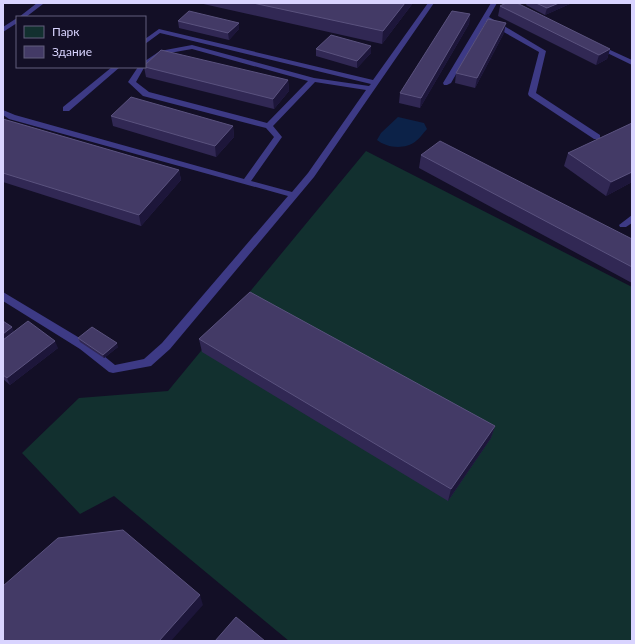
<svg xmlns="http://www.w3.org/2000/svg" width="635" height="644" viewBox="0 0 635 644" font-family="Lato,sans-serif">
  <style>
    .green { fill: #12302f }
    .water { fill: #0c2248 }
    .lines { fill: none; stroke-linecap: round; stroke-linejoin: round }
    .service { fill: #3d3a85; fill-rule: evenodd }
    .wall { fill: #312854 }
    .shaded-wall { fill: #1d163a }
    .building { fill: #433a66; stroke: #5a527e }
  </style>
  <rect width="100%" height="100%" fill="#130f26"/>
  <path class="green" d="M366 151 632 287V641H289L114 496 80 514 22 453 79 398 168 391Z"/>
  <path class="water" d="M398 117 424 123 427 129C423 133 420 138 416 141 405 150 387 148 377 140L381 133Z"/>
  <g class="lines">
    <path class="service" d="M37 3 43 4 26 17H19Z
      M428 3H434L314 177 170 349 151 366 113 373 109 372 80 349 3 301V292L88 343 115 365 144 359 162 343 288 196 9 119 3 115V110L15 115 244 179 274 137 266 128 143 96 128 82 138 67 145 66 136 82 149 92 267 123 308 81 192 49 164 54 145 66V61L160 51 192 45 314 78 369 86 371 84 160 33 145 44V39L159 29 373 80ZM315 82 366 90 308 173 292 192 251 181 282 137 273 126Z
      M491 3H497L489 17 546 51 536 93 600 135V139H594L529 96 528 94 539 52 486 22 451 83 447 85H444L443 83Z
      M17 18V23L3 32V27Z
      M597 44 632 60V65L595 47 594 46Z
      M112 67H120L69 111H63V107Z
      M632 215V223L626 227H620L619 225Z"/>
  </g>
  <path class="wall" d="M199 3H413L382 44Z
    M527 3H572L545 15 526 5Z
    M500 6 610 49 607 59 596 65 498 16Z
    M470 14 469 24 420 108 399 103 400 93Z
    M178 21 239 23V29L229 40 179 28Z
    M504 33 475 88 455 83 456 73Z
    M316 49 371 53 357 68 316 56Z
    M144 67 288 80 289 91 274 109 146 77Z
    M111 116 233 126 234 137 216 157 113 126Z
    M3 119 179 170 181 180 141 226 3 182Z
    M632 123V182L606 196 564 166 568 153Z
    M421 155 632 239V283L419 168Z
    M3 321 14 332 58 348 10 385 3 379Z
    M78 338 118 347 104 358 80 342Z
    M199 339 495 426 491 438 448 501 202 352Z"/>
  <path class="shaded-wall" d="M405 3H413L382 44 383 31Z
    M559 3H572L545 15 547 8Z
    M470 14 469 24 420 108 421 98Z
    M239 23V29L229 40 228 33Z
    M506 23 504 33 475 88 477 78Z
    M371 46V53L357 68V61Z
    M610 49 607 59 596 65 599 55Z
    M288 80 289 91 274 109 273 99Z
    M233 126 234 137 216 157 215 146Z
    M179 170 181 180 141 226 139 215Z
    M632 172V182L606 196 611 182Z
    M12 327 17 338 3 348V334Z
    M55 341 58 348 10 385 7 378Z
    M117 343 118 347 104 358 103 355Z
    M495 426 491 438 448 501 451 489Z
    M200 595 203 605 171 641H159Z"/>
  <path class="building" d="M253 3H405L383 31Z
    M506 3H517L610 49 599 55 500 6Z
    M536 3H559L547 8Z
    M189 11 239 23 228 33 178 21Z
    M452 11 470 14 421 98 400 93Z
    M488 19 506 23 477 78 456 73Z
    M331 35 371 46 357 61 316 49Z
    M161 50 288 80 273 99 145 67V65Z
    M131 97 233 126 215 146 111 116Z
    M3 119 179 170 139 215 3 173Z
    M632 123V172L611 182 568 153Z
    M440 141 632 239V267L421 155Z
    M250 292 495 426 451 489 199 339Z
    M3 321 12 327 3 334Z
    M28 321 55 341 7 378 3 375V340Z
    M92 327 117 343 103 355 78 338Z
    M123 530 200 595 159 641H3V586L58 538Z
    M236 617 265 641H215Z"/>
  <rect width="635" height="644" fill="none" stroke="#d9d4ff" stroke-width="8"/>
  <rect x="16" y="16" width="130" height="52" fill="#130f26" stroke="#625e7d"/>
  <rect x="24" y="26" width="20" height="12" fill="#12302f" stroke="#625e7d"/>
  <text x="52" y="36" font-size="12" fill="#d9d4ff">Парк</text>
  <rect x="24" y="46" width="20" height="12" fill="#433a66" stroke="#625e7d"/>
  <text x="52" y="56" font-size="12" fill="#d9d4ff">Здание</text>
</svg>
